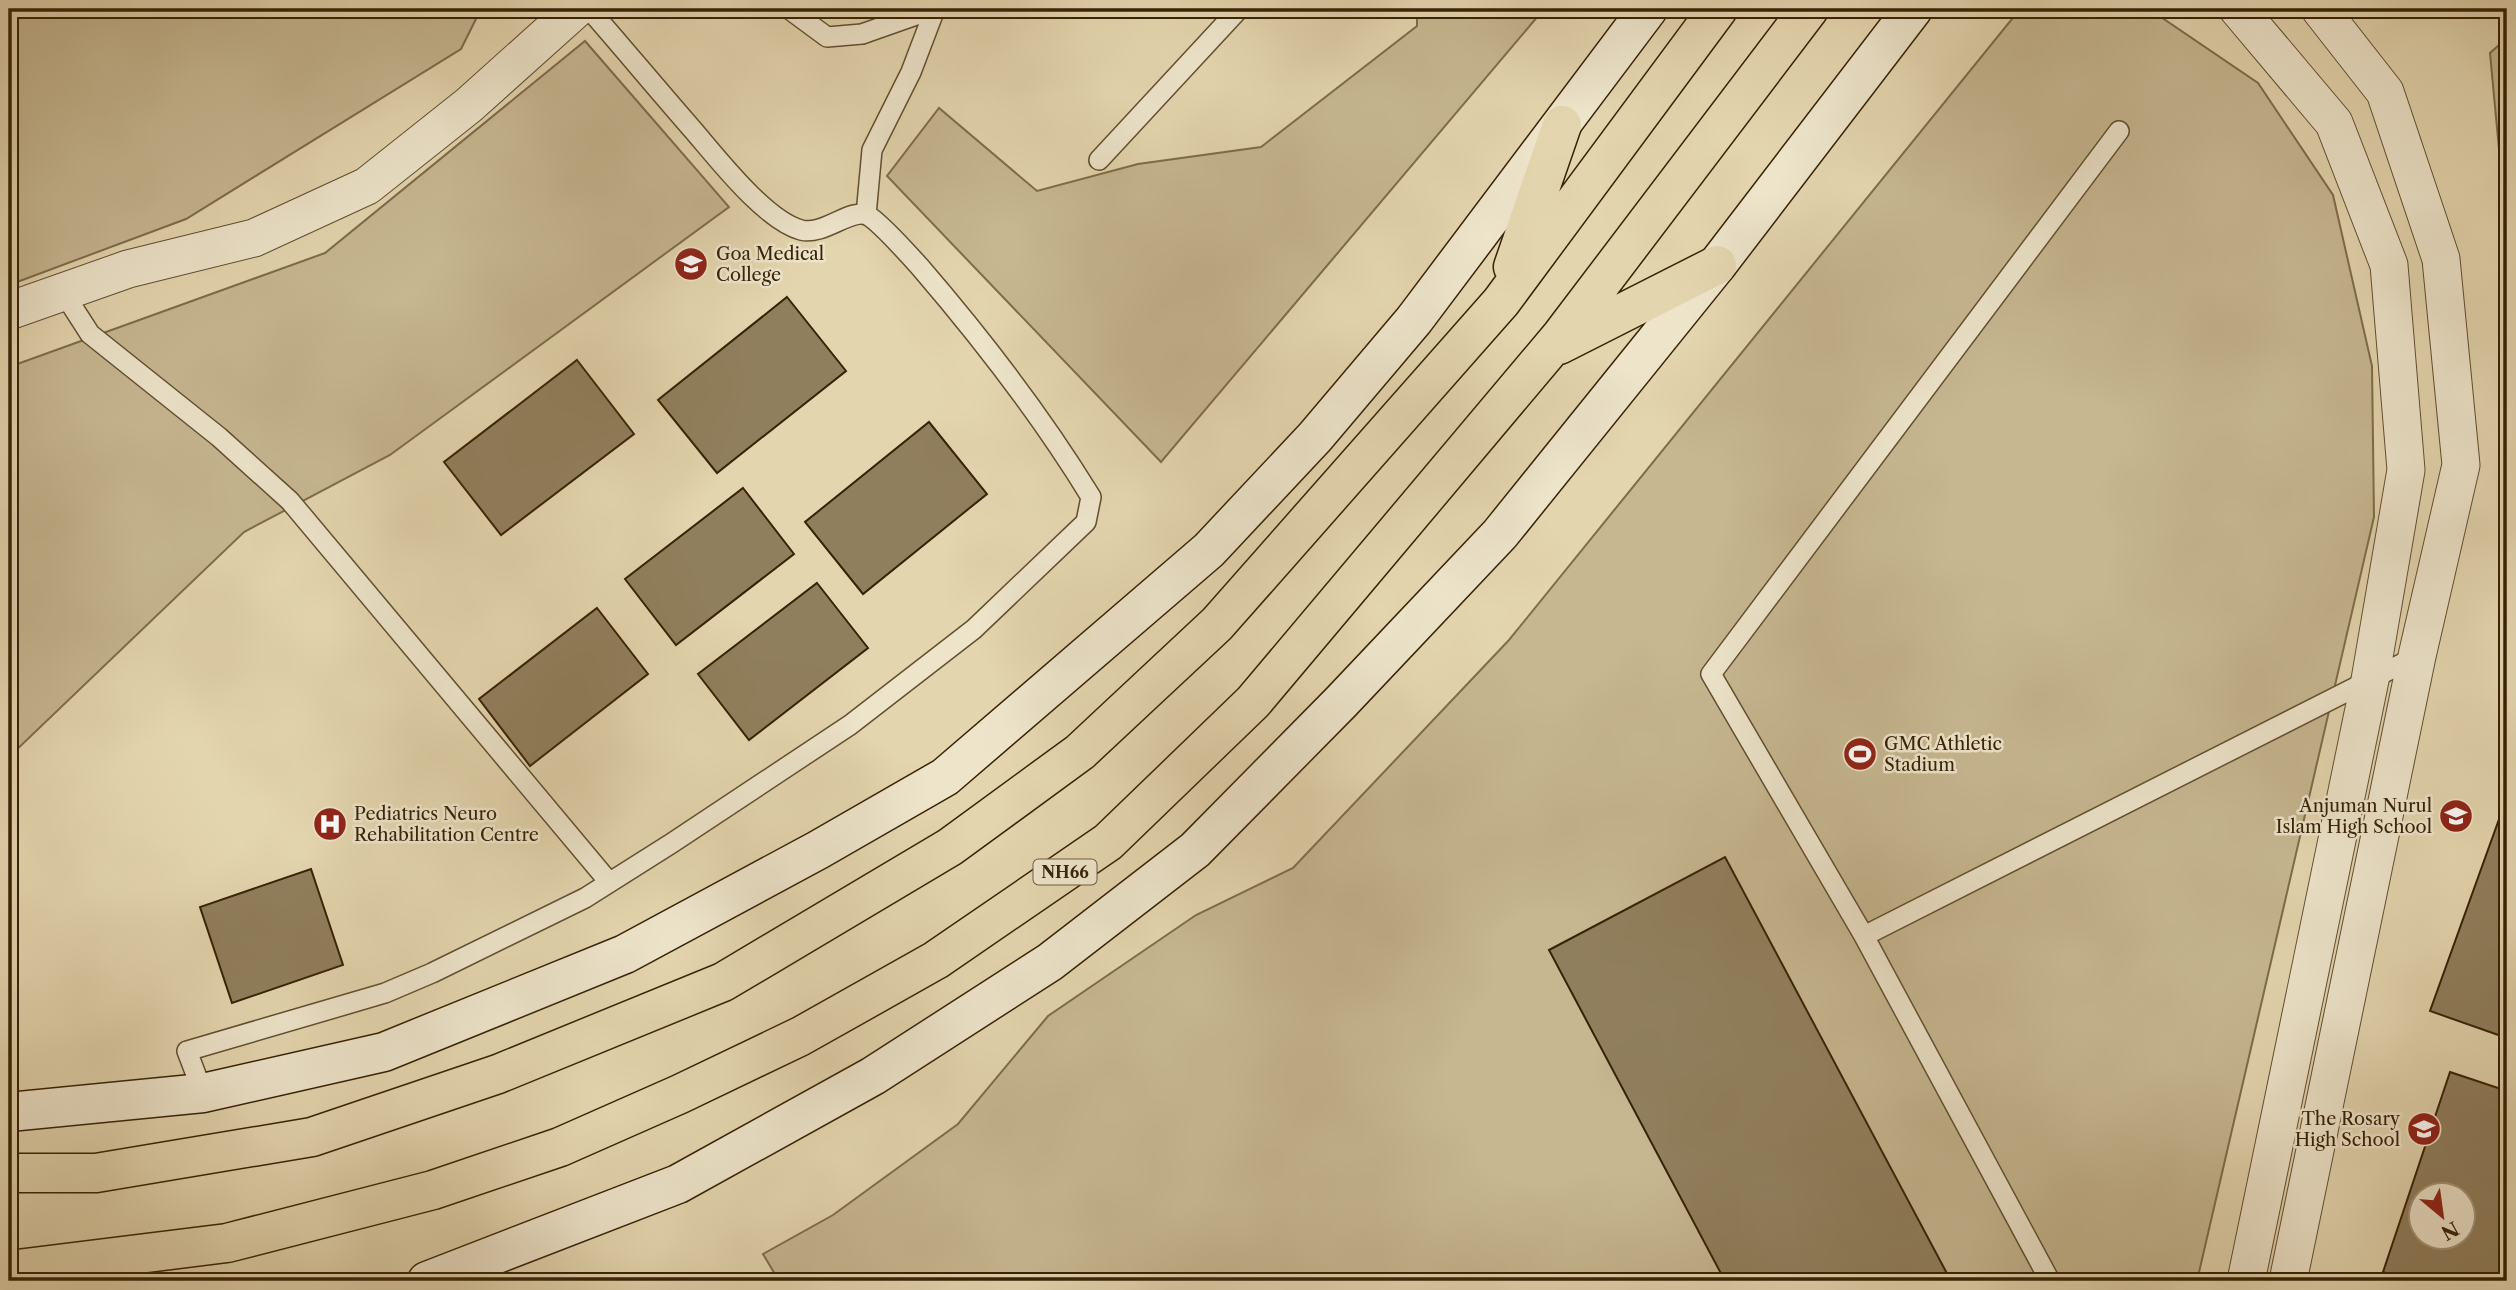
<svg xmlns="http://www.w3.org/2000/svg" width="2516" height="1290" viewBox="0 0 2516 1290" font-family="'Libre Caslon Text',serif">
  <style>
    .green { fill: #c6b791; stroke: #7e6c4c; stroke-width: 2 }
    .building { fill: #907f5d; stroke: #372206; stroke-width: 2; fill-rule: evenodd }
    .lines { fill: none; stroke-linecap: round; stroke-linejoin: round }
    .lane-casing { stroke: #624f30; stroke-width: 22 }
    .street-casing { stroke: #624f30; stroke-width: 39 }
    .secondary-casing { stroke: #372206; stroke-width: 41 }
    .highway-casing { stroke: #372206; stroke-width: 41 }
    .lane { stroke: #ede4ca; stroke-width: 19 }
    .street { stroke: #ede4ca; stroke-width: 37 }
    .secondary { stroke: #ede4ca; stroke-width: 38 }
    .highway { stroke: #e3d5ae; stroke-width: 38 }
    .labels { text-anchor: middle; stroke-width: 5; stroke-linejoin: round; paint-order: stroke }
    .shield { fill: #ede4ca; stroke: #6e5c41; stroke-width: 2 }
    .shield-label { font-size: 16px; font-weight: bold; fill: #372206 }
    .poi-label { font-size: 18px; fill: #372206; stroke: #ede4ca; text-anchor: start }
  </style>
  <rect width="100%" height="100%" fill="#e3d5ae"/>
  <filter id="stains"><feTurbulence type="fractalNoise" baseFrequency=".00286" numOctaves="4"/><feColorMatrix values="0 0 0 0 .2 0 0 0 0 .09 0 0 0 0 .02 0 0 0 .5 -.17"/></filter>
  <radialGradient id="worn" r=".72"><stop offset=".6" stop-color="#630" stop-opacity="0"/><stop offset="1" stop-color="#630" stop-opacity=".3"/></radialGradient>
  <path class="green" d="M9 9H481L461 49 186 219 9 285Z
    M1417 9H1544L1161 462 887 176 939 108 1037 191 1138 164 1261 147 1417 26Z
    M2020 9H2149L2258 83 2333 195 2372 366 2374 517 2197 1281H779L763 1254 833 1215 958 1124 1048 1016 1196 915 1293 868 1509 640Z
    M2507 38V235L2490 53Z
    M585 41 729 207 390 455 244 532 9 757V367L325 253Z"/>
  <path class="building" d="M787 297 846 371 717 473 658 400Z
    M577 360 634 434 501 535 444 462Z
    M929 422 987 494 863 594 805 522Z
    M743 488 794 554 676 645 625 579Z
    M817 583 868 648 749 740 698 674Z
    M597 608 648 674 530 766 479 699Z
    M2507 797V1038L2430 1011Z
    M1725 857 1951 1281H1725L1549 950Z
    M311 869 343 965 232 1003 200 907Z
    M2450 1072 2507 1091V1281H2411L2383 1272ZM2422 1196H2464V1238H2422Z"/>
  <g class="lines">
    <g class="lane-casing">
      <path id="lane" d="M789 9 827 37 862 34 933 9
        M1099 160 1239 9
        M866 215 872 150 911 72 935 9
        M63 292 90 334 219 437 290 501 609 882
        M1864 936 1711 674 2119 131
        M203 1093 187 1051 385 993 432 973 585 898 672 843 850 725 974 629 1086 522 1091 497C1042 417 982 339 920 267 910 256 879 221 867 215 851 208 823 236 801 230 765 220 718 159 693 130 658 90 624 49 589 9
        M2050 1281 1864 936 2417 656"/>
    </g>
    <g class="street-casing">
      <path id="street" d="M2238 9 2334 123 2389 265 2406 470 2370 680 2246 1281
        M9 311 128 269 254 238 367 186 469 105 576 9
        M2288 1281 2417 656 2461 465 2441 259 2385 92 2320 9"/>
    </g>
    <g class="secondary-casing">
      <path id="secondary" d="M9 1112 203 1093 384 1052 625 954 818 850 945 777 1209 550 1315 437 1414 320 1648 9
        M427 1281 678 1184 873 1076 1050 962 1195 850 1341 702 1500 534 1717 265 1913 9"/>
    </g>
    <g class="highway-casing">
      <path id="highway" d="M1513 267 1562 125
        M1559 345 1717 265
        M9 1173H96L312 1137 498 1074 723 982 950 847 1080 752 1217 624 1501 302 1718 9
        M9 1270 227 1243 433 1190 560 1147 680 1094 801 1036 936 960 1108 842 1253 702 1561 336 1809 9"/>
    </g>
    <use href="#lane" class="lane"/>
    <use href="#street" class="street"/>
    <use href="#secondary" class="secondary"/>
    <use href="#highway" class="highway"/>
  </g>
  <defs>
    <g id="university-disc" transform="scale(1.75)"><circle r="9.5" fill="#8f2418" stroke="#ede4ca"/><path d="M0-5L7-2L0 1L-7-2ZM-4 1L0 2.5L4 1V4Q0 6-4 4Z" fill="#fff"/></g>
    <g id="stadium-disc" transform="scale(1.75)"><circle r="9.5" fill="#8f2418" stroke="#ede4ca"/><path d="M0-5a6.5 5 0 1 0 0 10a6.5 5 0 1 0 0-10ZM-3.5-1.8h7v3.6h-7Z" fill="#fff"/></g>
    <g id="school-disc" transform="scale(1.75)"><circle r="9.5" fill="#8f2418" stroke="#ede4ca"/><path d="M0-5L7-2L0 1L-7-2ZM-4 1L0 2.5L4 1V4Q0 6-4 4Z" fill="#fff"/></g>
    <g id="hospital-disc" transform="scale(1.75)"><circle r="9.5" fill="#8f2418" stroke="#ede4ca"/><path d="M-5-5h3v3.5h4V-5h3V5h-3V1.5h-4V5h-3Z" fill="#fff"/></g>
  </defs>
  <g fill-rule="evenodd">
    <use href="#university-disc" x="691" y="264"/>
    <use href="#stadium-disc" x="1860" y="754"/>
    <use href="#school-disc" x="2456" y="816"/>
    <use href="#hospital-disc" x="330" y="824"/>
    <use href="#school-disc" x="2424" y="1129"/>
  </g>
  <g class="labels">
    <rect class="shield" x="1033.5" y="859.5" width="63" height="25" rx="5"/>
    <g class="shield-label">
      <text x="1065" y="878">NH66</text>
    </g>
    <g class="poi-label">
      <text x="716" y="260">Goa Medical<tspan x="716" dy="21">College</tspan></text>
      <text x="1884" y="750">GMC Athletic<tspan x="1884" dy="21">Stadium</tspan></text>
      <text x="2432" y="812" text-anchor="end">Anjuman Nurul<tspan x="2432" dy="21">Islam High School</tspan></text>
      <text x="354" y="820">Pediatrics Neuro<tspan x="354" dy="21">Rehabilitation Centre</tspan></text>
      <text x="2400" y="1125" text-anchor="end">The Rosary<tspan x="2400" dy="21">High School</tspan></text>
    </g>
  </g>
  <rect width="2516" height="1290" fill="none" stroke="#e3d5ae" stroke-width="35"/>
  <rect x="10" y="10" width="2495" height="1269" fill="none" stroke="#372206" stroke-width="3.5"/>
  <rect x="18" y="18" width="2481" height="1255" fill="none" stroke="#372206" stroke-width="2"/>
  <g transform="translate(2442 1216) rotate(151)"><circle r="33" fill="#ede4ca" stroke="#a4967c" stroke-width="2"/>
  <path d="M0-5L12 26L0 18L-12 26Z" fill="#8f2418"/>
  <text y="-10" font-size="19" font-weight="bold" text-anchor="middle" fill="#372206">N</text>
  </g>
  <rect width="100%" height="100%" filter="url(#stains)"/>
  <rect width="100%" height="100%" fill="url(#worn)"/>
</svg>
